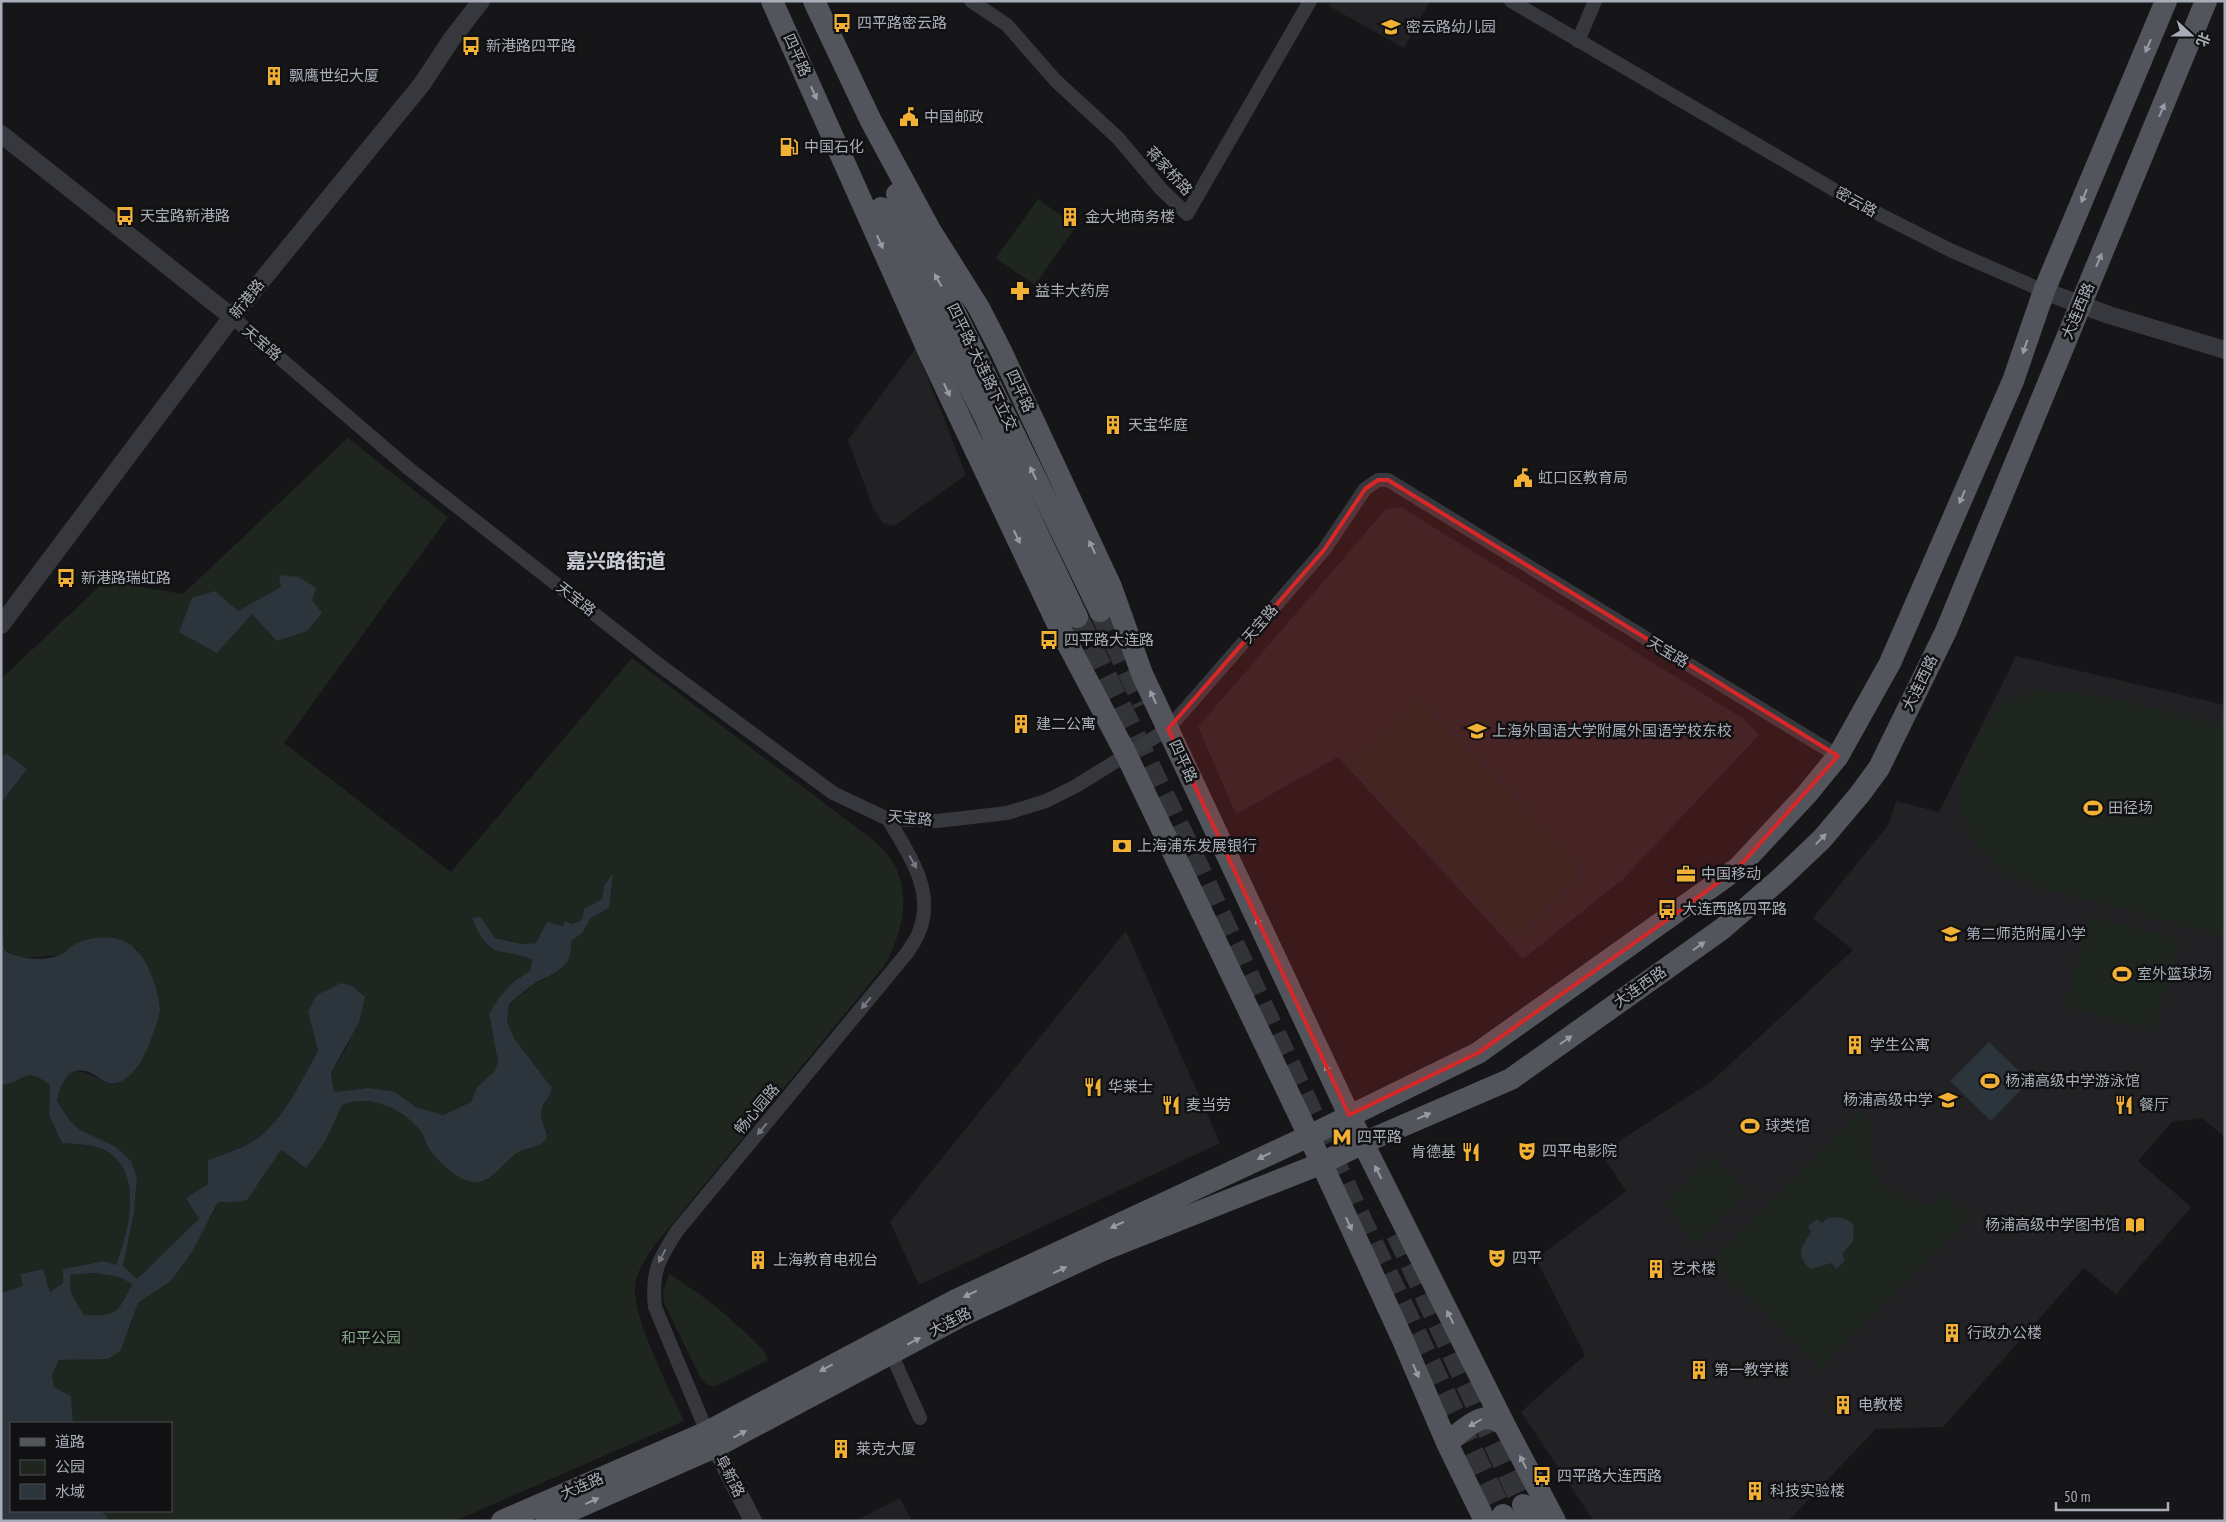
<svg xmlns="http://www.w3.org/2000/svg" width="2226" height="1522" viewBox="0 0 2226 1522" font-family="'PT Sans Narrow','Noto Sans SC',sans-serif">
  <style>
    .built { fill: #222225 }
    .green { fill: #1e261f }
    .water { fill: #2c353c; fill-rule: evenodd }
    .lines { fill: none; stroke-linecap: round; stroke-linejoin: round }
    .primary-tunnel { stroke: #333438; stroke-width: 22; stroke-dasharray: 22 11; stroke-linecap: butt }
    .minor { stroke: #37383d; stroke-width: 14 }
    .tertiary { stroke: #37383d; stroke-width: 18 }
    .primary { stroke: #53555c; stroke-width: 22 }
    .oneway { fill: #979ba6 }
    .oneway2 { fill: #757881 }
    .marked { fill: #d62828; fill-opacity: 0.2; stroke: #d62828; stroke-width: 4; stroke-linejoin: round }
    .labels { text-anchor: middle; stroke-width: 5; stroke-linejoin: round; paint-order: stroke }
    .poi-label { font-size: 15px; fill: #a8adb8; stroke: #111113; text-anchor: start }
    .street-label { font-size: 15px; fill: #a8adb8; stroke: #111113 }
    .park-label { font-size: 15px; fill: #7fa381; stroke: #111113 }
    .district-label { font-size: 20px; font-weight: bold; fill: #c9ccd4; stroke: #111113 }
  </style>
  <rect width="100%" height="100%" fill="#161618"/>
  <path class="built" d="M1332 1H1430L1404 48 1329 6Z
    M916 348 966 475 894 526 883 523 873 508 848 440Z
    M1401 507 1744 719 1759 735 1623 879 1523 959 1338 757 1236 814 1198 727 1386 509Z
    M2016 656 2225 705V1137L2202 1118 2172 1122 2138 1161 2191 1207 2116 1294 2084 1268 1943 1427 1876 1429 1788 1521H1594L1521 1412 1585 1355 1536 1259 1626 1191 1601 1153 1712 1081 1853 950 1813 918 1889 824 1896 801 1939 812Z
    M1126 931 1220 1143 919 1285 890 1222Z
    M900 1498 912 1521H855Z"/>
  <path class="green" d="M1038 199 1076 226 1035 285 996 258Z
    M348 438 448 517 284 743 451 872 632 658 877 843C883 850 892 859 896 868 911 903 901 933 885 965L654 1246C646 1258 636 1272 635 1287 633 1320 670 1389 684 1421L455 1521H108L107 1516 100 1511H171V1423H73L71 1396 54 1387 52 1374 59 1360 80 1359 129 1330 138 1303 171 1281 215 1210 218 1202H237L247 1200 281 1150 305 1167 325 1142 342 1105C370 1093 405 1109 422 1133 425 1138 426 1145 430 1150 440 1164 464 1188 483 1181 494 1178 503 1165 512 1157 520 1149 529 1149 539 1145 543 1143 545 1136 548 1132 530 1108 549 1106 552 1088L514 1038 507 1021 509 1004 532 986 563 968 571 941 582 933 591 918 609 908 604 886 602 899 584 909 582 920 563 926 536 943 522 944 495 938 481 917 496 950 518 953 532 960 530 971 519 977 489 1014 498 1062 494 1072 477 1087 471 1102 442 1115 416 1107 395 1092 384 1090 368 1088 334 1092 331 1073 349 1043 308 1012 318 1051C302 1079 288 1111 264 1133 249 1147 227 1153 208 1160V1184L200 1219 137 1279 123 1266 134 1213 137 1178 131 1161 80 1130 70 1121 57 1101C65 1068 76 1064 105 1082L142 1061 160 1011 158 995 148 970 137 949 125 941 74 945 60 955 20 958 6 950C2 938 5 927 1 915V803L27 769 6 753 1 759V679L105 581 183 594Z
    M2037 690C2100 690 2163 713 2225 728V937L2032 885 2014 878 1997 868 1977 846 1964 823 1959 794 1967 761 1981 732 1999 705Z
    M1420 701 1581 871 1514 936 1353 765Z
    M2089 916 2179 940 2154 1031 2065 1007Z
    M21 1076H39L50 1085 49 1115 62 1143C73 1144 89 1144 100 1148 146 1168 129 1229 116 1265L104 1261 63 1269V1283L50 1292 43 1269 20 1274 23 1286 1 1293V1085Z
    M1859 1112 1872 1126C1865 1180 1884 1190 1930 1207L1944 1193 1970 1217 1821 1369 1710 1262Z
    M1713 1158 1749 1191 1696 1244 1664 1205Z
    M95 1273 119 1277 132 1284C116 1315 119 1316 84 1315L71 1293 70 1275Z
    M669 1274C705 1296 736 1322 765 1352L768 1360 716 1386 707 1385 700 1377 664 1303 663 1292Z"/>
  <path class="water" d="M279 575 299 577 316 588 312 600 322 613 307 631 277 641 252 614 217 653 179 632 192 598 215 591 238 611 281 587Z
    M6 753 27 769 1 803V759Z
    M613 873 609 908 591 918 582 933 571 941C573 969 555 972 534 984 525 990 517 997 509 1004L507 1021 514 1038 552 1088C551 1097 542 1103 541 1112 539 1124 556 1137 539 1145 529 1149 520 1149 512 1157 503 1165 494 1177 483 1181 464 1188 440 1164 430 1150 426 1145 425 1138 422 1133 405 1109 369 1093 342 1105L325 1142 306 1168 281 1150 247 1200 237 1202H218L192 1252 171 1281 138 1303 121 1350 108 1359 59 1360 52 1374 54 1387 71 1396 73 1423H11V1511H100L107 1516 108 1521H1V1293L23 1286 20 1274 43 1269 50 1292 63 1283V1269L104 1261 116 1265C129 1229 146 1168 100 1148 89 1144 73 1144 62 1143L49 1115 50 1085C25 1065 24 1082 1 1085V915C5 927 2 938 5 950 16 960 46 961 60 955 64 953 68 949 72 946 87 937 108 935 124 941 144 948 159 988 160 1009 160 1018 146 1054 141 1062 135 1070 126 1082 115 1083 106 1085 99 1077 91 1073 68 1063 61 1084 57 1101L70 1121 80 1130 116 1147 131 1161 137 1178 134 1213 123 1266 137 1279 199 1219 186 1198 208 1184V1160C227 1153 249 1147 264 1133 288 1111 302 1079 318 1051L308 1012 317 995 341 983 352 986 365 997 359 1022 331 1073 334 1092 368 1088 384 1090 395 1092 416 1107 443 1115 471 1102 477 1087 494 1072 498 1062 489 1014C500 995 510 982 530 971L532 960C521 954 511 954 498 951 485 947 477 930 472 918L481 917 495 938 522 944 536 943 547 922 563 926 565 921 572 924 582 920 584 909 602 899 604 886ZM95 1273 119 1277 132 1284C117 1314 118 1316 84 1315L71 1293 70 1275Z
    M1989 1042 2029 1081 1991 1121 1950 1081Z
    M1838 1217 1847 1220 1854 1225 1853 1241 1842 1254 1845 1260 1837 1269 1831 1263 1811 1269C1794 1254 1802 1248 1811 1232L1808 1226 1817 1219 1821 1223 1828 1218Z"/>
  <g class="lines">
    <path class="primary-tunnel" d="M1100 611 1144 704
      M1077 617 1193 856 1363 1224 1503 1515
      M1397 1234 1523 1505"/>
    <path class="minor" d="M971 1 1007 25 1056 81 1118 138 1161 189 1187 214 1310 1
      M1511 1 1855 202 1950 250 2044 291
      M1578 41 1595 1
      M232 317 408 468 658 664 833 793 888 819 937 821 1007 813 1046 801 1076 786 1168 729 1324 550 1365 489 1378 480H1388L1838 756
      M891 1353 920 1418
      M707 1432 655 1307C651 1272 659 1259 677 1231L907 953C911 946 917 939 919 932 936 891 908 853 888 819"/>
    <path class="tertiary" d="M1 134 232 317
      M2044 291 2109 315 2225 350
      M1 625 232 317 422 84 451 40 481 1
      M710 1437 753 1521"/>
    <path class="primary" d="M772 1 928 350 1061 631 1126 754 1309 1136 1402 1338 1447 1443 1485 1521
      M814 1 871 121 930 230 979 308 1001 351 1111 587 1142 674 1349 1115 1505 1426 1555 1521
      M897 194 913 235 942 286 1100 611
      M881 208 985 417 1013 482 1077 617
      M1447 1443C1465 1429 1484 1406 1505 1426
      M1523 1505 1531 1521
      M1503 1515 1507 1521
      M502 1521 707 1432 956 1300 1309 1136 1478 1053 1738 868 1807 794 1838 756 1890 663 2013 381 2044 291 2166 1
      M547 1521 715 1447 961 1316 1103 1250 1320 1164 1363 1143 1511 1079 1722 929 1782 877 1822 839 1860 794 1879 768 1946 631 2206 1"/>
  </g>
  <defs><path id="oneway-solid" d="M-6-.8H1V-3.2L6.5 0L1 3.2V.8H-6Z" transform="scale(1.25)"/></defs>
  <g class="oneway">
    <use href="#oneway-solid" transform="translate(2148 46) rotate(113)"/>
    <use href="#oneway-solid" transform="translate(814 93) rotate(66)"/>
    <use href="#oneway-solid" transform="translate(2162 110) rotate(-67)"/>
    <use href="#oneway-solid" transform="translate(2084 196) rotate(113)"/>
    <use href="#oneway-solid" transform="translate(880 242) rotate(66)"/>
    <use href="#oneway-solid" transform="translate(2099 260) rotate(-67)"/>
    <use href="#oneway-solid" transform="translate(938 280) rotate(-119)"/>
    <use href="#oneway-solid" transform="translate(2025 347) rotate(109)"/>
    <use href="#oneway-solid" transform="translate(947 390) rotate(65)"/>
    <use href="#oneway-solid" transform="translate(1033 473) rotate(-116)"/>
    <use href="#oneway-solid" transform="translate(1962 497) rotate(113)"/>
    <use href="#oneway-solid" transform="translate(1017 537) rotate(65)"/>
    <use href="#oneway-solid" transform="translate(1092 547) rotate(-115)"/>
    <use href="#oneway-solid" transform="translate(1153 697) rotate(-115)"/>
    <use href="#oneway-solid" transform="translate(1821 839) rotate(-46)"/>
    <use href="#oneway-solid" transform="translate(1259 924) rotate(-115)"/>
    <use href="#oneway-solid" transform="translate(1699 946) rotate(-35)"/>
    <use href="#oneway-solid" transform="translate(1566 1040) rotate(-35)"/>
    <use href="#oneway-solid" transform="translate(1328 1071) rotate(-115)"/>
    <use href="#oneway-solid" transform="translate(1424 1116) rotate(-23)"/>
    <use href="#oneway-solid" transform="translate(1264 1156) rotate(155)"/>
    <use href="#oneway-solid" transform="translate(1378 1172) rotate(-117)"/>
    <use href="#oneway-solid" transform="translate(1349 1224) rotate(65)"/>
    <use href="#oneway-solid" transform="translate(1117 1225) rotate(155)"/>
    <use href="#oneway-solid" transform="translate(1060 1270) rotate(-25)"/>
    <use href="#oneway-solid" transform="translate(970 1294) rotate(155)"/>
    <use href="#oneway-solid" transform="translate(1450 1317) rotate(-117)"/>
    <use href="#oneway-solid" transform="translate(914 1341) rotate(-28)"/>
    <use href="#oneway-solid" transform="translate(826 1368) rotate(152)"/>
    <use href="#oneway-solid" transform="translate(1416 1371) rotate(67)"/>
    <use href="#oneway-solid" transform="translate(1475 1423) rotate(150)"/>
    <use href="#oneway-solid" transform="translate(740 1434) rotate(-28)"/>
    <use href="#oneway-solid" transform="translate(1523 1462) rotate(-117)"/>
    <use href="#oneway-solid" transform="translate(592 1501) rotate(-24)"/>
  </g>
  <g class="oneway2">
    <use href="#oneway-solid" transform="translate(913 862) rotate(61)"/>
    <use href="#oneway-solid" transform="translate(866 1003) rotate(130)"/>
    <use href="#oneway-solid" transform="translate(762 1129) rotate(130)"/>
    <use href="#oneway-solid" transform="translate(662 1256) rotate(118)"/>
  </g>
  <path class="marked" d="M1378 480H1388L1838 756 1738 868 1674 915 1478 1053 1349 1115 1168 729 1324 550 1365 489Z"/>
  <defs>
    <g id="bus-bare" transform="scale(1.5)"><path d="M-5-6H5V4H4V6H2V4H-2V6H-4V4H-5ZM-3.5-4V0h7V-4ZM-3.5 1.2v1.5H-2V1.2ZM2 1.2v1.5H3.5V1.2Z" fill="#f2b134" stroke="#111113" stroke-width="2.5" paint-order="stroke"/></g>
    <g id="school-bare" transform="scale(1.5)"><path d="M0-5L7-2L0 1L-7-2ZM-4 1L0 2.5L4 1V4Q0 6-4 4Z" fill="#f2b134" stroke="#111113" stroke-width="2.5" paint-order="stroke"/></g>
    <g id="building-bare" transform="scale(1.5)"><path d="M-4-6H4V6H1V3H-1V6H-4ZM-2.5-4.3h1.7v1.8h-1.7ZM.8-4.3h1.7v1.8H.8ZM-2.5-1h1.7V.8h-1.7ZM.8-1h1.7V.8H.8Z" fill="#f2b134" stroke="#111113" stroke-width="2.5" paint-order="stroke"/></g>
    <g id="civic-bare" transform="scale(1.5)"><path d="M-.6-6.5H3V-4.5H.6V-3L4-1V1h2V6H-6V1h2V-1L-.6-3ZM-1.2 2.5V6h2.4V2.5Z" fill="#f2b134" stroke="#111113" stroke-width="2.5" paint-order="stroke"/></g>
    <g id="fuel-bare" transform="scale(1.5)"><path d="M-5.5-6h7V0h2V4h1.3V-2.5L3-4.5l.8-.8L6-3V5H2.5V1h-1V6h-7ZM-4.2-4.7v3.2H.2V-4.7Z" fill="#f2b134" stroke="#111113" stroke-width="2.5" paint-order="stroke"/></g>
    <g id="pharmacy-bare" transform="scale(1.5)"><path d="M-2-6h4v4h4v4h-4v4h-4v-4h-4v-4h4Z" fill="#f2b134" stroke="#111113" stroke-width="2.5" paint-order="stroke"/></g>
    <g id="stadium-bare" transform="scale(1.5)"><path d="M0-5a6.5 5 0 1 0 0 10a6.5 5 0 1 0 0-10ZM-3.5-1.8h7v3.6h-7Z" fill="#f2b134" stroke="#111113" stroke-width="2.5" paint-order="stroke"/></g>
    <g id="bank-bare" transform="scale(1.5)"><path d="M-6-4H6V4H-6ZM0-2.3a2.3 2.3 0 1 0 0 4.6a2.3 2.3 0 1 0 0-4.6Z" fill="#f2b134" stroke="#111113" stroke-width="2.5" paint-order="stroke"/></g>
    <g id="office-bare" transform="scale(1.5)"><path d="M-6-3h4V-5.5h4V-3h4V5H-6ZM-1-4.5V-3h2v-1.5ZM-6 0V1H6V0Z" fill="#f2b134" stroke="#111113" stroke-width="2.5" paint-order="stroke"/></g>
    <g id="restaurant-bare" transform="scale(1.5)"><path d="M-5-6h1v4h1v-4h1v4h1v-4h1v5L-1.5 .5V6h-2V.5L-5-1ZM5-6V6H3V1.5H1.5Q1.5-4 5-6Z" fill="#f2b134" stroke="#111113" stroke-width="2.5" paint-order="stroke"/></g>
    <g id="metro-bare" transform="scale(1.5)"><path d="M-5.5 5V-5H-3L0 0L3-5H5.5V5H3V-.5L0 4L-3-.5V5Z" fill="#f2b134" stroke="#111113" stroke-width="2.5" paint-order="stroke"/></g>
    <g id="theatre-bare" transform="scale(1.5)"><path d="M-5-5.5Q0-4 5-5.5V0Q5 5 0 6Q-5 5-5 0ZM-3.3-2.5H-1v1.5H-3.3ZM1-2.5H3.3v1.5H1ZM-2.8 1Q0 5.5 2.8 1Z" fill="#f2b134" stroke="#111113" stroke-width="2.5" paint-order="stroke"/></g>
    <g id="library-bare" transform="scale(1.5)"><path d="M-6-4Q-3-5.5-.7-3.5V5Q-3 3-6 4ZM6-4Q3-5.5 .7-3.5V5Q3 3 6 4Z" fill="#f2b134" stroke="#111113" stroke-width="2.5" paint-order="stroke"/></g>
  </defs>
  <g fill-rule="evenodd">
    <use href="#bus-bare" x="842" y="23"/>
    <use href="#school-bare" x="1391" y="27"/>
    <use href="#bus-bare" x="471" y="46"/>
    <use href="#building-bare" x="274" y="76"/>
    <use href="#civic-bare" x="909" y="117"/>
    <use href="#fuel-bare" x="789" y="147"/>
    <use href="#bus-bare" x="125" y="216"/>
    <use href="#building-bare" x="1070" y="217"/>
    <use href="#pharmacy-bare" x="1020" y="291"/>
    <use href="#building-bare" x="1113" y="425"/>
    <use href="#civic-bare" x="1523" y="478"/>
    <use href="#bus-bare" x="66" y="578"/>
    <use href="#bus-bare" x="1049" y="640"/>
    <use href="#building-bare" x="1021" y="724"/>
    <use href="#school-bare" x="1477" y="731"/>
    <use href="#stadium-bare" x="2093" y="808"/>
    <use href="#bank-bare" x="1122" y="846"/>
    <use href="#office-bare" x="1686" y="874"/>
    <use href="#bus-bare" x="1667" y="909"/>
    <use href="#school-bare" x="1951" y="934"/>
    <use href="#stadium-bare" x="2122" y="974"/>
    <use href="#building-bare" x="1855" y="1045"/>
    <use href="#stadium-bare" x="1990" y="1081"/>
    <use href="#restaurant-bare" x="1093" y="1087"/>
    <use href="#school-bare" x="1948" y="1100"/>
    <use href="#restaurant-bare" x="1171" y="1105"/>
    <use href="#restaurant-bare" x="2124" y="1105"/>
    <use href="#stadium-bare" x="1750" y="1126"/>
    <use href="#metro-bare" x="1342" y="1137"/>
    <use href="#theatre-bare" x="1527" y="1151"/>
    <use href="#restaurant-bare" x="1471" y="1152"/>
    <use href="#library-bare" x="2135" y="1225"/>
    <use href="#theatre-bare" x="1497" y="1258"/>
    <use href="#building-bare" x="758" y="1260"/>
    <use href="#building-bare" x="1656" y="1269"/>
    <use href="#building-bare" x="1952" y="1333"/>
    <use href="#building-bare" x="1699" y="1370"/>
    <use href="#building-bare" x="1843" y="1405"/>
    <use href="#building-bare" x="841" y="1449"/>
    <use href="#bus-bare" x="1542" y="1476"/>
    <use href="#building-bare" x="1755" y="1491"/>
  </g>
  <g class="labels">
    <g class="poi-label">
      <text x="857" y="28">四平路密云路</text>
      <text x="1406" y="32">密云路幼儿园</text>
      <text x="486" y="51">新港路四平路</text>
      <text x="289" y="81">飘鹰世纪大厦</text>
      <text x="924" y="122">中国邮政</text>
      <text x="804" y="152">中国石化</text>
      <text x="140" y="221">天宝路新港路</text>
      <text x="1085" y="222">金大地商务楼</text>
      <text x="1035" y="296">益丰大药房</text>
      <text x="1128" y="430">天宝华庭</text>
      <text x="1538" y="483">虹口区教育局</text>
      <text x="81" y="583">新港路瑞虹路</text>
      <text x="1064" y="645">四平路大连路</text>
      <text x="1036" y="729">建二公寓</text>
      <text x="1492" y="736">上海外国语大学附属外国语学校东校</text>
      <text x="2108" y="813">田径场</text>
      <text x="1137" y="851">上海浦东发展银行</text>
      <text x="1701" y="879">中国移动</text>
      <text x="1682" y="914">大连西路四平路</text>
      <text x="1966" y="939">第二师范附属小学</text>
      <text x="2137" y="979">室外篮球场</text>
      <text x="1870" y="1050">学生公寓</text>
      <text x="2005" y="1086">杨浦高级中学游泳馆</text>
      <text x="1108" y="1092">华莱士</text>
      <text x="1933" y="1105" text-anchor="end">杨浦高级中学</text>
      <text x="1186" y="1110">麦当劳</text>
      <text x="2139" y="1110">餐厅</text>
      <text x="1765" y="1131">球类馆</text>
      <text x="1357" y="1142">四平路</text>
      <text x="1542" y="1156">四平电影院</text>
      <text x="1456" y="1157" text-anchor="end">肯德基</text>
      <text x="2120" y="1230" text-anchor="end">杨浦高级中学图书馆</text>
      <text x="1512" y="1263">四平</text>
      <text x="773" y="1265">上海教育电视台</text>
      <text x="1671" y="1274">艺术楼</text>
      <text x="1967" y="1338">行政办公楼</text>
      <text x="1714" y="1375">第一教学楼</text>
      <text x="1858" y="1410">电教楼</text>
      <text x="856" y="1454">莱克大厦</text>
      <text x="1557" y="1481">四平路大连西路</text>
      <text x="1770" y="1496">科技实验楼</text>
    </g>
    <g class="street-label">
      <text transform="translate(797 55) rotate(66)" y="5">四平路</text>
      <text transform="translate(1169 171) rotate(47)" y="5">蒋家桥路</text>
      <text transform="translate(1856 202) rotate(29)" y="5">密云路</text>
      <text transform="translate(247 299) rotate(-51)" y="5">新港路</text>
      <text transform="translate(2078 311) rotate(-67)" y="5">大连西路</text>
      <text transform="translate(262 343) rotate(40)" y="5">天宝路</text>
      <text transform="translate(982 367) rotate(64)" y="5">四平路-大连路下立交</text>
      <text transform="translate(1020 391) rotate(65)" y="5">四平路</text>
      <text transform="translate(576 599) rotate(38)" y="5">天宝路</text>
      <text transform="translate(1260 624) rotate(-49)" y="5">天宝路</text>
      <text transform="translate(1668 652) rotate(31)" y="5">天宝路</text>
      <text transform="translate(1920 683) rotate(-64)" y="5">大连西路</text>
      <text transform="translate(1183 761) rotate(65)" y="5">四平路</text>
      <text transform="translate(910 818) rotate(5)" y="5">天宝路</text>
      <text transform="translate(1640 987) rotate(-35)" y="5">大连西路</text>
      <text transform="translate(757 1109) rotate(-50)" y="5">畅心园路</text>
      <text transform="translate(950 1322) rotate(-27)" y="5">大连路</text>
      <text transform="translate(730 1476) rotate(63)" y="5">阜新路</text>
      <text transform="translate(582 1486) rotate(-23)" y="5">大连路</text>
    </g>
    <g class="park-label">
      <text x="371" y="1343">和平公园</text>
    </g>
    <g class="district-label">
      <text x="616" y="568">嘉兴路街道</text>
    </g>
  </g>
  <rect width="2226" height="1522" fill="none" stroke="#a8adb8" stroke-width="5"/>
  <rect x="10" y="1422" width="162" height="90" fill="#111113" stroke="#4d4f55"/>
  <rect x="20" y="1438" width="25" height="8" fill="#53555c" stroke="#4d4f55"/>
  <text x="55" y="1447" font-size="15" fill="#a8adb8">道路</text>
  <rect x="20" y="1460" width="25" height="15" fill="#1e261f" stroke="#4d4f55"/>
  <text x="55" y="1472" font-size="15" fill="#a8adb8">公园</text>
  <rect x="20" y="1484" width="25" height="15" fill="#2c353c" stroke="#4d4f55"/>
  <text x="55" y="1497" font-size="15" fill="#a8adb8">水域</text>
  <g transform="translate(2191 35) rotate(111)" stroke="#111113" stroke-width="4" paint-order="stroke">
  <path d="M0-4L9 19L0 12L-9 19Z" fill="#a8adb8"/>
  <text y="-8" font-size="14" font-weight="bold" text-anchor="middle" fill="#a8adb8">北</text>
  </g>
  <path d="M2056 1502v8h112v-8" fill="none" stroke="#a8adb8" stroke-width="2.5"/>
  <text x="2064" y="1502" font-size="15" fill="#a8adb8" stroke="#111113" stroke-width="4" paint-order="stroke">50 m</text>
</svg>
